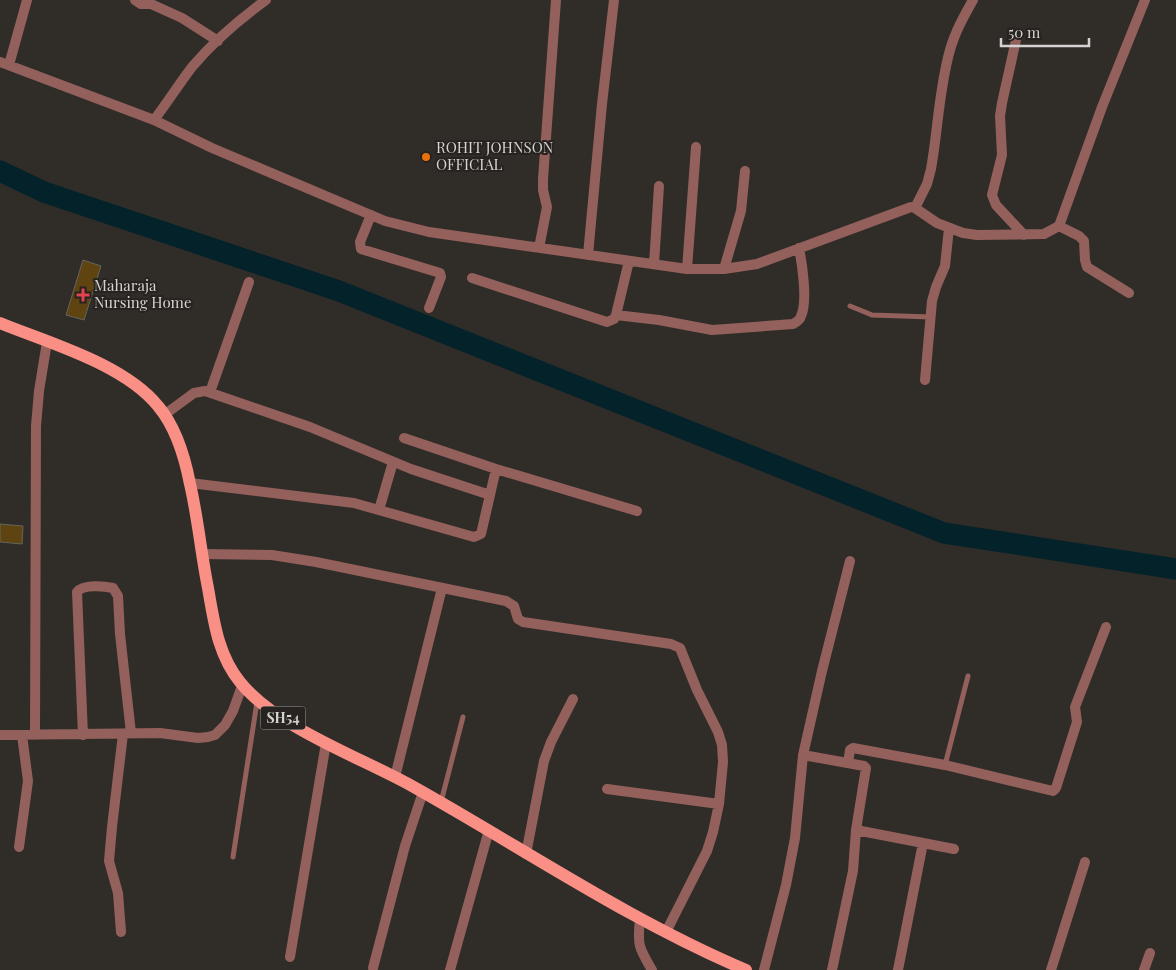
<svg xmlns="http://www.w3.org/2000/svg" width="1176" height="970" viewBox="0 0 1176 970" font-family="'Playfair Display',serif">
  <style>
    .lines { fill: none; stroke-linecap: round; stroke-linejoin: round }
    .river { stroke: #042229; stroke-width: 21 }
    .building { fill: #5f4411; stroke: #66645f }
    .service { stroke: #94605b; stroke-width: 5 }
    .minor { stroke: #94605b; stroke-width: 10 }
    .primary { stroke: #fa8f86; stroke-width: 12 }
    .food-dot { fill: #e8710a; stroke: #262320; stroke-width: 2 }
    .health-dot { fill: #e0444e; stroke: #262320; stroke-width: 2 }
    .labels { text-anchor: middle; stroke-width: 4; stroke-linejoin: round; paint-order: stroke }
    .shield { fill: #262320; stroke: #a09e9c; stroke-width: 1 }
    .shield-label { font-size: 14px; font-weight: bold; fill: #d5d3d1 }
    .poi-label { font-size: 15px; fill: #d5d3d1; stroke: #262320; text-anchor: start }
  </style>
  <rect width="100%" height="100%" fill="#302d29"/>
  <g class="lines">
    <path class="river" d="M0 171 44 192 339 291 944 533 1176 569"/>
  </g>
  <path class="building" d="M83 260 101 266 84 320 66 315Z
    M0 524 23 526 22 544 0 542Z"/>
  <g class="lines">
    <path class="service" d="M850 306 872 315 931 317
      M945 765 968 676
      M441 802 463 717
      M233 857 257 702"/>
    <path class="minor" d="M135 0 141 4H151L182 18 218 41
      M1016 40 1002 103 1000 116 1002 155 992 195 996 205 1024 235
      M0 62 154 120 212 148 385 221 429 232 687 269H724L757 264 911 207 915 208 937 223 963 233 977 235 1044 234 1059 226 1102 107 1145 0
      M9 65 27 0
      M154 120C167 103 179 84 192 67 213 42 240 19 266 0
      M915 208 927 184 931 169C938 130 939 88 950 50 955 32 964 16 973 0
      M371 215 360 242 361 249 440 273 441 277 429 308
      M1059 226 1079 236 1084 241 1085 260 1087 267 1129 293
      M539 248 547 207 543 190V179L556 0
      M588 255 602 104 614 0
      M654 264 659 186
      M687 269 696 147
      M724 269 741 211 745 171
      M472 278 607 322 614 319 616 315 629 261
      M616 315 659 320 712 330 793 324C797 322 800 320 801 316 808 302 802 263 799 248
      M925 380 932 301 936 287 945 266 949 228
      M210 392 249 282
      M164 415 194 393 205 391 310 427 411 469 490 495
      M404 438 496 469 637 511
      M190 483 354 503 474 537 481 534 496 469
      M379 510 393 462
      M202 554 272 555 316 562 506 601 514 606 518 619 523 622 671 644 680 648 697 690 718 732 722 745 723 762 719 804 713 832 707 851 666 932
      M0 735 160 733 198 738 208 737 215 735 225 725 233 711 242 686
      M35 735 36 426 39 391 47 342
      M83 735 77 592C83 584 104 586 113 588L118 596 120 634 131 733
      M803 755 864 766 866 768 856 830 853 871 832 970
      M848 763 850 750 853 748 945 765 1053 791 1056 788 1077 722 1075 707 1106 627
      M395 777 442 588
      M607 789 719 804
      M856 830 954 849
      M19 847 28 781 22 735
      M526 854 544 761 551 742 573 699
      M640 919C637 945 639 948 652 970
      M121 932 118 893 109 861 112 827 123 734
      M290 957 326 743
      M373 968 405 846 423 792
      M450 970 489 830
      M764 970 786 885 795 838 803 755 822 671 850 561
      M898 970 923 843
      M1051 970 1085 862
      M1144 970 1150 953"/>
    <path class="primary" d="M0 323C49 343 124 364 158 406 175 426 185 458 190 484 198 518 201 554 208 588 214 622 218 655 240 682 277 728 360 757 412 786 523 848 628 920 746 970"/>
  </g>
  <circle class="food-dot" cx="426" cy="157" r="5"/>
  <path class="health-dot" d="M80.5 287.5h5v5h5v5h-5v5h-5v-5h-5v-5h5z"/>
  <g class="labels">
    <rect class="shield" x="260.5" y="706.5" width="45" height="23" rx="4"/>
    <g class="shield-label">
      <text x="283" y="723">SH54</text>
    </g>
    <g class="poi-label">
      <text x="436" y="153">ROHIT JOHNSON<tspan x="436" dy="17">OFFICIAL</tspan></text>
      <text x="94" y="291">Maharaja<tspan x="94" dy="17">Nursing Home</tspan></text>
    </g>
  </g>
  <path d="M1001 38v8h88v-8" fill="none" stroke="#d5d3d1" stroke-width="2.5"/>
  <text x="1008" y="38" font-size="15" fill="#d5d3d1" stroke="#262320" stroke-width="4" paint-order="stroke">50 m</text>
</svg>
